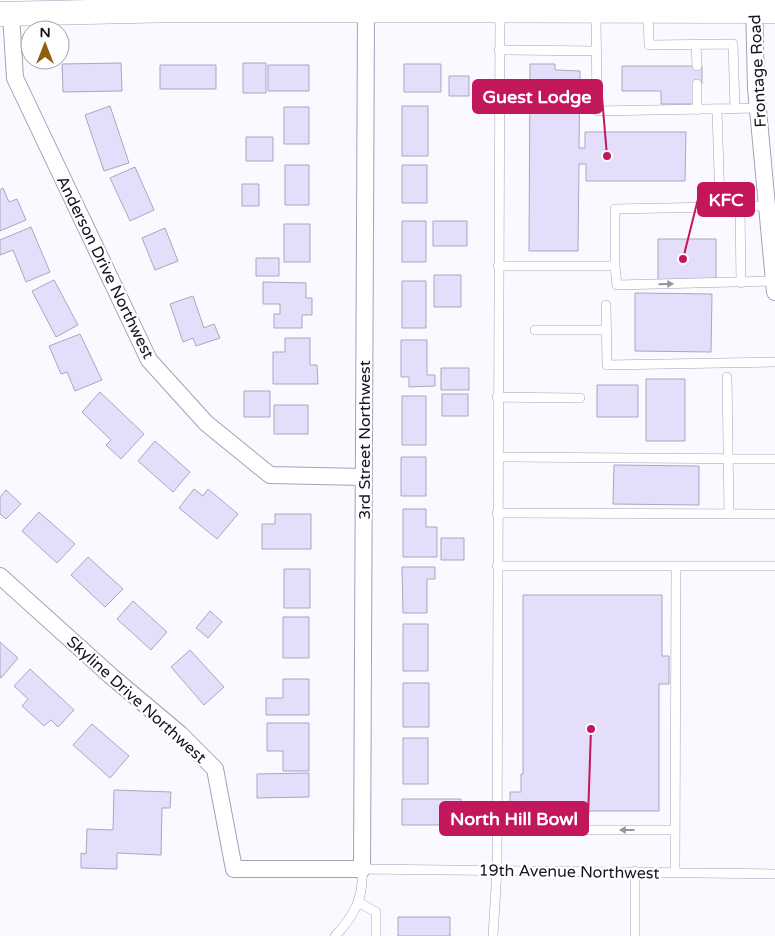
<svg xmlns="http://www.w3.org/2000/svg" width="775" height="936" viewBox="0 0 775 936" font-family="'Varela Round',sans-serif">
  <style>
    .building { fill: #e5defb; stroke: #aba5c0 }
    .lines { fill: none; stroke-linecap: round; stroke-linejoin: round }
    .lane-casing { stroke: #a6a0bb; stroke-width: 10 }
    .street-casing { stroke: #a6a0bb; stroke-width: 18 }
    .secondary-casing { stroke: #a6a0bb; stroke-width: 25 }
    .lane { stroke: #fff; stroke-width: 9 }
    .street { stroke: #fff; stroke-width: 16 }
    .secondary { stroke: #fff; stroke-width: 24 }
    .oneway { fill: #97969a }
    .labels { text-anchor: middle; stroke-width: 4.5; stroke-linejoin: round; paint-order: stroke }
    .street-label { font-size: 16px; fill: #17151f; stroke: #fff }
    .leader { fill: none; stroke: #c2185b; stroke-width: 2 }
    .callout-dot { fill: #c2185b; stroke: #fff; stroke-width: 2 }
    .callout { fill: #c2185b; stroke: #c2185b; stroke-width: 2 }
    .callout-label { font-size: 18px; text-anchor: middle; font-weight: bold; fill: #fff }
  </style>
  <rect width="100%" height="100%" fill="#faf9ff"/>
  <path class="building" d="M121 63 122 91 63 92 62 64Z
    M243 63H266V93H243Z
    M404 64H441V92H404Z
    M530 64H555V70L580 71 579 148H585V132H686L685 181H586V164H579L578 251H529Z
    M160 65H216V89H160Z
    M268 65H309V91H268Z
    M622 66H702V84H694V104H661V91H622Z
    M449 76H469V96H449Z
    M110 106 129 163 104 171 85 115Z
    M402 106H428V156H402Z
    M284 107H309V144H284Z
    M246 137H273V161H246Z
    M285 165H309V205H285Z
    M402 165H427V203H402Z
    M135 167 154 210 130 221 110 178Z
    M242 184H259V206H242Z
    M3 188 9 202 17 199 26 220 0 231V190Z
    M402 221H426V262H402Z
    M433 221H467V246H433Z
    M284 224H310V262H284Z
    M31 227 50 272 26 282 13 250 0 255V240Z
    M165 228 178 261 155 270 142 238Z
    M658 239H716V282H658Z
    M256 258H279V276H256Z
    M434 275H461V307H434Z
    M54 280 78 325 56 337 32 291Z
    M402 281H426V328H402Z
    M263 282 306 283V298H312V315H302V328H274V314H280V304H263Z
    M635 293 712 294 711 352 635 351Z
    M193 296 204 328 214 324 220 338 196 346 193 338 183 342 170 304Z
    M80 334 102 380 75 391 67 372 61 374 49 346Z
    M285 338H310V365H317L318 384H273V352H285Z
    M401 340H427V375H435V386L409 387V377H401Z
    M441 368H469V390H441Z
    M646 379H685V441H646Z
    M597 385H638V417H597Z
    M244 391H270V417H244Z
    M100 392 144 434 121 459 106 445 111 440 82 412Z
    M442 394H468V416H442Z
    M402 396H426V445H402Z
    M274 405H308V434H274Z
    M155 441 190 472 173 492 138 461Z
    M401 457H426V496H401Z
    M614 465 699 466V505L613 504Z
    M194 489 203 496 208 489 238 514 217 539 179 508Z
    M6 490 21 504 6 519 0 514V497Z
    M403 509H426V527H437V557H403Z
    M39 512 75 544 57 563 22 531Z
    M275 514H311V549H262V524H275Z
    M441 538H464V560H441Z
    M88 557 123 589 105 607 71 575Z
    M402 567H435V579H427V613H403Z
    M284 569H310V608H284Z
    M523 595H662V656H669V684H659V811H510V792H521V774H523Z
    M133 601 167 632 151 650 117 619Z
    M210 611 222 622 208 638 196 628Z
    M283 617H309V658H283Z
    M403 624H428V671H403Z
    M0 642 18 658 1 678 0 677Z
    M190 650 224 687 204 705 171 667Z
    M30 669 74 710 58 727 51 720 44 726 22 706 28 699 14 686Z
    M283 679H309V715H266V698H283Z
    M403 683H429V727H403Z
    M267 723H309V771H283V751H267Z
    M92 724 129 756 110 778 73 745Z
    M403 738H428V784H403Z
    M309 773V797L257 798V774Z
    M114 790 171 792 170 808H162L161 855 117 853V869L81 868V853L86 854 87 829 113 830Z
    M402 799H461V825H402Z
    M398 917H450V936H398Z"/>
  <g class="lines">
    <g class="lane-casing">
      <path id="lane" d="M596 12 597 111 758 108
        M648 12 649 45 733 44 735 109
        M696 44 697 66
        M499 50 597 51
        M697 84V110
        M717 110 720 206
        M740 206 741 283
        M498 266H615V209L767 206
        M615 266 617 285 774 281
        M606 305 607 365 775 362
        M535 330H607
        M727 377 729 514
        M497 397 580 398
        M498 457 775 459
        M497 513 775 514
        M497 566H775
        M497 830H675
        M675 872 676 566
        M358 902 376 912V936
        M335 936C354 916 364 898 362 869L775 874
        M493 936 497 869 500 12
        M635 936V871"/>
    </g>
    <g class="street-casing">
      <path id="street" d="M754 2 756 88 775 292
        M11 14 15 78 149 360 206 423 270 475 364 477
        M0 576 111 676 180 734 215 769 234 869H362L366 12"/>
    </g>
    <g class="secondary-casing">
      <path id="secondary" d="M0 14 177 10 775 11"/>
    </g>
    <use href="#lane" class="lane"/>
    <use href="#street" class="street"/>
    <use href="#secondary" class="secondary"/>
  </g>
  <defs><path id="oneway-solid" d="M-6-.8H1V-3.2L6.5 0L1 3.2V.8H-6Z" transform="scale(1.25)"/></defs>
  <g class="oneway">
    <use href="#oneway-solid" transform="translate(666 284) rotate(-1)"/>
    <use href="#oneway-solid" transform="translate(627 830) rotate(-180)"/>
  </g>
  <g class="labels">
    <g class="street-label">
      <text transform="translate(757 71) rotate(-93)" y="6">Frontage Road</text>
      <text transform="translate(106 267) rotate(64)" y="6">Anderson Drive Northwest</text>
      <text transform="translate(364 440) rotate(-90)" y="6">3rd Street Northwest</text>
      <text transform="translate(137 699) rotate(42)" y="6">Skyline Drive Northwest</text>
      <text transform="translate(569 871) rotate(1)" y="6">19th Avenue Northwest</text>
    </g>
  </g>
  <path class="leader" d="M607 156L602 97M683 259L698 199M591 729L588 818"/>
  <g class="callout-dot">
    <circle cx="607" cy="156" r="5"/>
    <circle cx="683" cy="259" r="5"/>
    <circle cx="591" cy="729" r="5"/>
  </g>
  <g class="callout">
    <rect x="473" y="80" width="129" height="33" rx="5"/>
    <rect x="698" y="183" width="56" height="33" rx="5"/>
    <rect x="440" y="802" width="148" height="33" rx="5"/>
  </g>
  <g class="callout-label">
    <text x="537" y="103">Guest Lodge</text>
    <text x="726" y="206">KFC</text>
    <text x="514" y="825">North Hill Bowl</text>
  </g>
  <g transform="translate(45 45)"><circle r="24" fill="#ffffff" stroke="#a2a1a5"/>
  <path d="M0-4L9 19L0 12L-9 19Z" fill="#905d0d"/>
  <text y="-8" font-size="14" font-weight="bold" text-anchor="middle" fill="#17151f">N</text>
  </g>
</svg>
